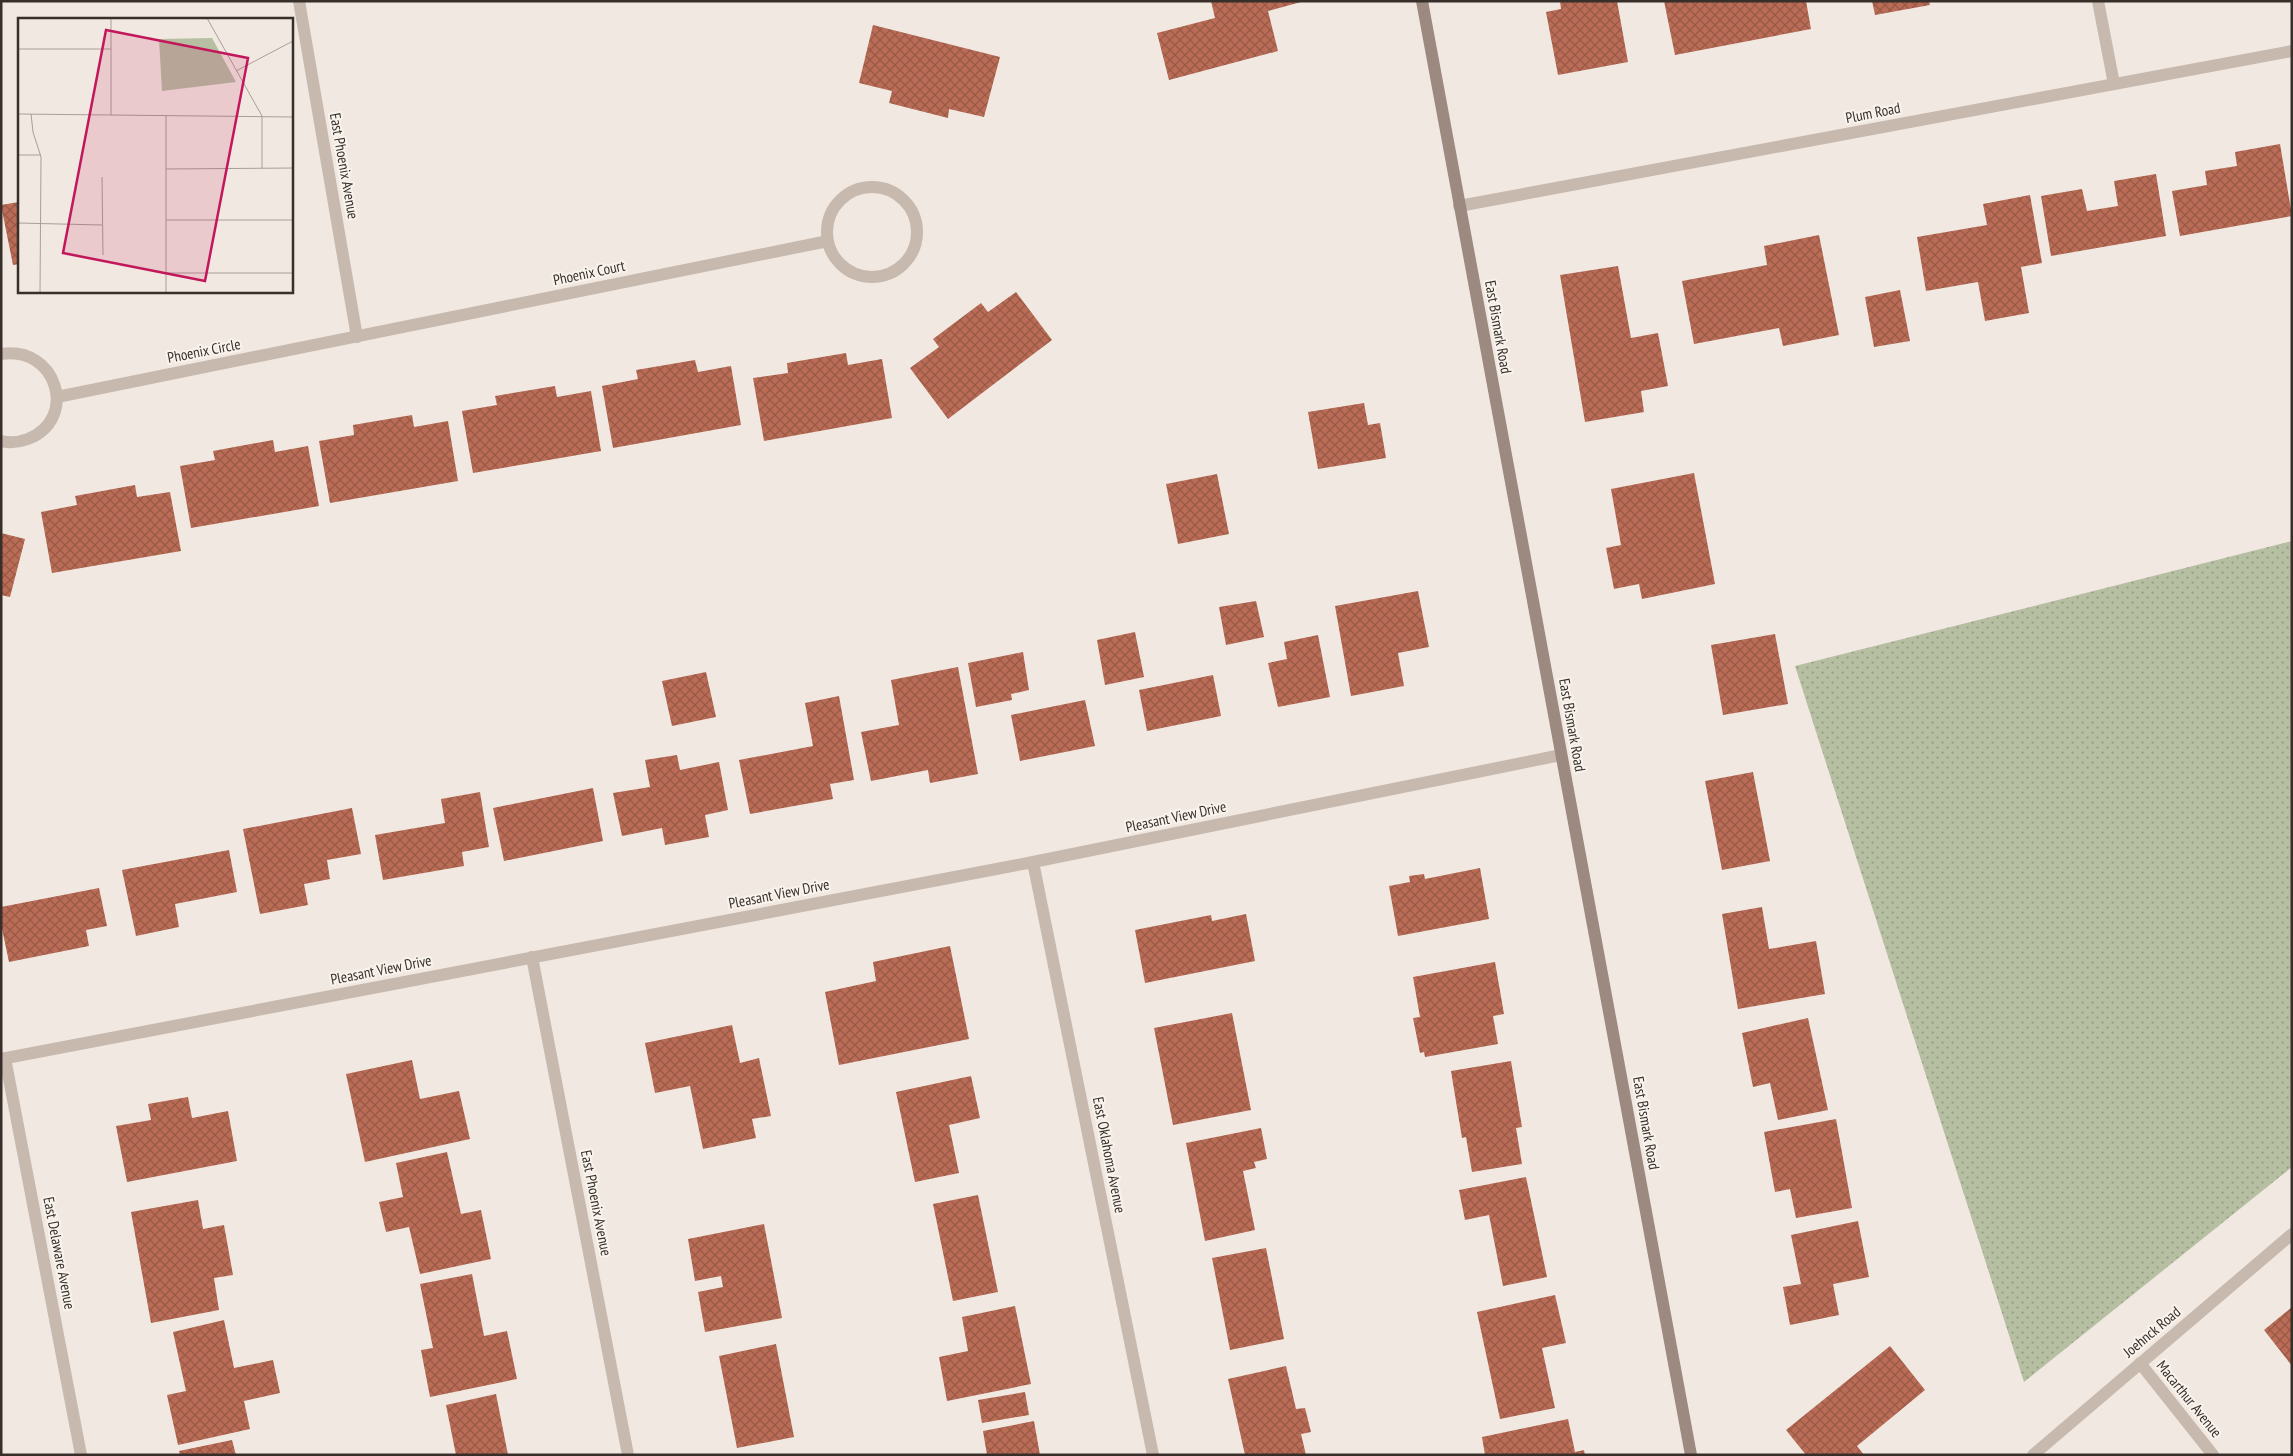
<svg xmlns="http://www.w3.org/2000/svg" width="2293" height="1456" viewBox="0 0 2293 1456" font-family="'PT Sans Narrow',sans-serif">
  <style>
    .green { fill: url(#green-dots) }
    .building { fill: url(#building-cross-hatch) }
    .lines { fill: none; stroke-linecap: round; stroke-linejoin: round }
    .street { stroke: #c8b9ae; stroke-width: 12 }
    .secondary { stroke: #9c897f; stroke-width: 12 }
    .labels { text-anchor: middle; stroke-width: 4; stroke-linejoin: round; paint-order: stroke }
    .street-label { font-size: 15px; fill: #382f2b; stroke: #f9f3ed }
    .inset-road { fill: none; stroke: #a79f98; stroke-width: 1 }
    .view { fill: #c2185b; fill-opacity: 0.15; stroke: #c2185b; stroke-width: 2.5 }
    .inset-edge { fill: none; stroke: #382f2b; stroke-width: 2.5 }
  </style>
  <defs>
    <pattern id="green-dots" width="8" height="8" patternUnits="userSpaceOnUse" patternTransform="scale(1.25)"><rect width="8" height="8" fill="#b6bfa2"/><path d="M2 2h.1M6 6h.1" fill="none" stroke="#959c84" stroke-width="1.8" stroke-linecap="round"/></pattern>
    <pattern id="building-cross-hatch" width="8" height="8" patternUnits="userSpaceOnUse" patternTransform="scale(1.25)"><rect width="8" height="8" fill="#ba6c56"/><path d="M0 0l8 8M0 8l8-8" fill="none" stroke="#985947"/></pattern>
  </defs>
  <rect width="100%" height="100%" fill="#f1e9e1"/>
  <path class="green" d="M2292 541V1167L2024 1382 1795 666Z"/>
  <path class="building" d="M1211 1H1301V2L1268 11 1278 51 1169 80 1157 33 1215 18Z
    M1560 1H1617L1628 62 1558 75 1546 12 1561 9Z
    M1664 1H1806L1811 29 1675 55Z
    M1872 1H1929L1930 5 1875 15Z
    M873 25 1000 57 984 117 949 109 948 118 889 103 892 91 859 83Z
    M2280 144 2292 216 2180 236 2172 191 2207 185 2205 171 2237 166 2235 152Z
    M2156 174 2166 236 2051 256 2041 196 2082 189 2087 211 2118 206 2114 181Z
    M2030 195 2042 263 2021 267 2029 313 1985 321 1978 282 1926 291 1917 237 1987 225 1983 204Z
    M19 202V264L13 265 1 205Z
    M1819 235 1839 335 1783 346 1779 328 1694 344 1682 281 1767 265 1764 246Z
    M1618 266 1631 338 1658 333 1668 386 1641 391 1644 412 1585 422 1560 275Z
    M1900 290 1910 341 1874 347 1865 297Z
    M1016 292 1052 340 948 419 910 368 939 347 933 339 981 303 988 312Z
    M846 353 848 365 882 359 892 418 764 441 753 378 788 373 787 363Z
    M695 360 698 372 731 366 741 425 613 448 602 386 638 379 636 370Z
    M555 386 557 397 591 391 601 451 473 473 462 411 497 405 495 396Z
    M1364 403 1368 425 1380 423 1386 458 1318 469 1308 412Z
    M412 415 414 427 448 421 458 481 330 503 319 441 354 435 353 425Z
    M273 440 275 452 308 446 319 506 191 528 180 466 215 460 213 451Z
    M1694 473 1715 584 1642 599 1639 584 1614 589 1606 548 1621 545 1611 489Z
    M1217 474 1229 534 1178 544 1166 484Z
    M135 485 137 497 170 492 181 551 52 573 41 512 77 505 75 496Z
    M1 533 25 539 10 597 1 595Z
    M1418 591 1429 647 1398 653 1404 686 1351 696 1335 606Z
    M1256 601 1264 637 1226 645 1219 607Z
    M1135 632 1144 677 1105 685 1097 640Z
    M1775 634 1788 704 1723 715 1711 645Z
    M1318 635 1330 697 1278 707 1268 663 1287 659 1284 642Z
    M1023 652 1029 690 1011 694 1012 700 976 707 968 663Z
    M958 667 978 774 930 783 928 770 871 781 861 732 899 725 891 680Z
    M706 672 716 717 672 726 662 681Z
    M1213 675 1221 716 1147 731 1139 690Z
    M839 696 854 780 830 784 833 799 750 814 739 760 813 746 805 703Z
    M1085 700 1095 746 1020 761 1011 715Z
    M677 755 680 770 719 762 728 810 705 815 709 837 665 845 662 828 622 836 613 793 650 787 645 760Z
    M1753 772 1770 861 1722 870 1705 781Z
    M593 788 603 841 504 861 493 808Z
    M480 792 489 847 462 852 464 866 383 880 375 835 445 823 441 799Z
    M352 808 361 854 327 860 330 879 304 884 308 905 260 914 243 829Z
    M229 850 237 892 175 904 179 927 136 936 122 870Z
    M1480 868 1489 919 1398 936 1389 886 1410 882 1409 876 1424 874 1425 879Z
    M99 888 107 926 86 930 89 946 9 962 1 924V907Z
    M1762 907 1769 949 1816 941 1825 994 1738 1009 1722 914Z
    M1246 914 1255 961 1145 983 1135 930 1211 915 1212 921Z
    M950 946 969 1039 839 1065 825 992 876 981 873 962Z
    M1495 962 1504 1014 1493 1016 1498 1044 1425 1057 1424 1052 1420 1053 1413 1018 1420 1017 1413 977Z
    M1232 1013 1251 1110 1173 1125 1154 1028Z
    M1808 1018 1828 1110 1778 1120 1770 1083 1753 1087 1742 1033Z
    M732 1025 740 1063 759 1058 771 1116 752 1119 756 1138 703 1149 690 1086 655 1093 645 1043Z
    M412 1060 420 1099 459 1091 470 1139 365 1162 346 1074Z
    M1511 1061 1522 1127 1516 1128 1522 1164 1472 1172 1466 1137 1462 1138 1451 1071Z
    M971 1076 980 1118 949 1125 959 1173 915 1182 896 1092Z
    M188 1097 192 1118 228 1111 237 1161 127 1182 116 1126 151 1120 148 1104Z
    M1836 1119 1852 1208 1796 1218 1790 1189 1775 1192 1764 1132Z
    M1261 1128 1267 1159 1254 1162 1256 1168 1243 1171 1255 1230 1205 1241 1186 1143Z
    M447 1152 461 1214 481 1210 491 1259 420 1274 409 1227 386 1232 379 1202 403 1197 396 1163Z
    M1526 1177 1547 1277 1503 1286 1489 1215 1465 1220 1459 1190Z
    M978 1195 998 1292 953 1301 933 1204Z
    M198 1200 203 1229 224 1225 233 1275 214 1278 219 1310 151 1323 131 1212Z
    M1858 1221 1869 1277 1833 1284 1839 1315 1790 1325 1783 1287 1801 1284 1791 1235Z
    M764 1224 782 1318 705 1332 698 1292 723 1287 721 1276 695 1281 688 1239Z
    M1266 1248 1284 1339 1230 1350 1212 1258Z
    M472 1274 484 1336 507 1331 517 1379 430 1397 421 1350 433 1348 420 1284Z
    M1555 1295 1566 1343 1542 1348 1555 1408 1500 1419 1477 1312Z
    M1015 1306 1031 1384 947 1401 939 1357 968 1351 962 1317Z
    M2292 1307V1366L2264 1330Z
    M224 1320 234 1368 273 1360 280 1393 244 1401 250 1429 178 1445 167 1395 186 1391 173 1332Z
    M776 1344 794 1437 737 1448 719 1356Z
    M1890 1346 1925 1390 1857 1446 1864 1455H1806L1786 1430Z
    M1286 1366 1296 1409 1305 1408 1311 1432 1301 1434 1306 1455H1245L1228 1379Z
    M1025 1392 1029 1415 982 1423 978 1400Z
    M496 1394 508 1455H456L446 1405Z
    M1568 1419 1575 1452 1584 1450 1585 1455H1485L1482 1437Z
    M1034 1421 1040 1455H987L983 1431Z
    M232 1440 236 1455H180L179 1451Z"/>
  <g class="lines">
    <path class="street" d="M299 1 357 337
      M2098 1 2114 84
      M827 232a45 45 0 1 1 90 0a45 45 0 1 1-90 0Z
      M1459 206 2292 51
      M1 354C57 345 79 419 28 439 20 442 10 443 1 441
      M57 397 828 241
      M1033 862 1153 1455
      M532 957 628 1455
      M5 1058 81 1455
      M1 1059 1033 862 1561 755
      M2140 1363 2213 1455
      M2033 1455 2292 1234"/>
    <path class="secondary" d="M1422 1 1691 1455"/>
  </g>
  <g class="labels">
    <g class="street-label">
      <text transform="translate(1873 113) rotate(-11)" y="5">Plum Road</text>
      <text transform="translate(344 166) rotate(80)" y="5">East Phoenix Avenue</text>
      <text transform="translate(589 273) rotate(-12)" y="5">Phoenix Court</text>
      <text transform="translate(1498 327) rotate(80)" y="5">East Bismark Road</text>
      <text transform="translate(204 351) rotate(-11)" y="5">Phoenix Circle</text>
      <text transform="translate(1572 725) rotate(80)" y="5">East Bismark Road</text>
      <text transform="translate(1176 817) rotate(-12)" y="5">Pleasant View Drive</text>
      <text transform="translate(779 894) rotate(-11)" y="5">Pleasant View Drive</text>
      <text transform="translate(381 970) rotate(-11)" y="5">Pleasant View Drive</text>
      <text transform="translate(1646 1123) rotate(80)" y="5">East Bismark Road</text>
      <text transform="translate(1109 1155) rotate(79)" y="5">East Oklahoma Avenue</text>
      <text transform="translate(596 1203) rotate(79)" y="5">East Phoenix Avenue</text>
      <text transform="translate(59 1253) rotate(79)" y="5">East Delaware Avenue</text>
      <text transform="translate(2152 1332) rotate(-40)" y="5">Joehnck Road</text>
      <text transform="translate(2189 1399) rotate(51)" y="5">Macarthur Avenue</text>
    </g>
  </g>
  <g transform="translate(18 18)">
    <rect width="275" height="275" fill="#f1e9e1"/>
    <path d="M194 20 218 64 144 73 141 21Z" fill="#b6bfa2"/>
    <path class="inset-road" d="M189 0 244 98V150M0 31H93M218 53 275 23M0 96 275 99M13 96 15 114 23 139 22 275M93 97V0M0 137H23M148 151 275 150M84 159 85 237M148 202H275M0 205 84 207M148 255H275M148 275V98"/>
    <path class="view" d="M88 12 230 40 187 263 45 235Z"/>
    <rect width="275" height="275" class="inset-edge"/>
  </g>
  <rect width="2293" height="1456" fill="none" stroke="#382f2b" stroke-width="5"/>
</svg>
